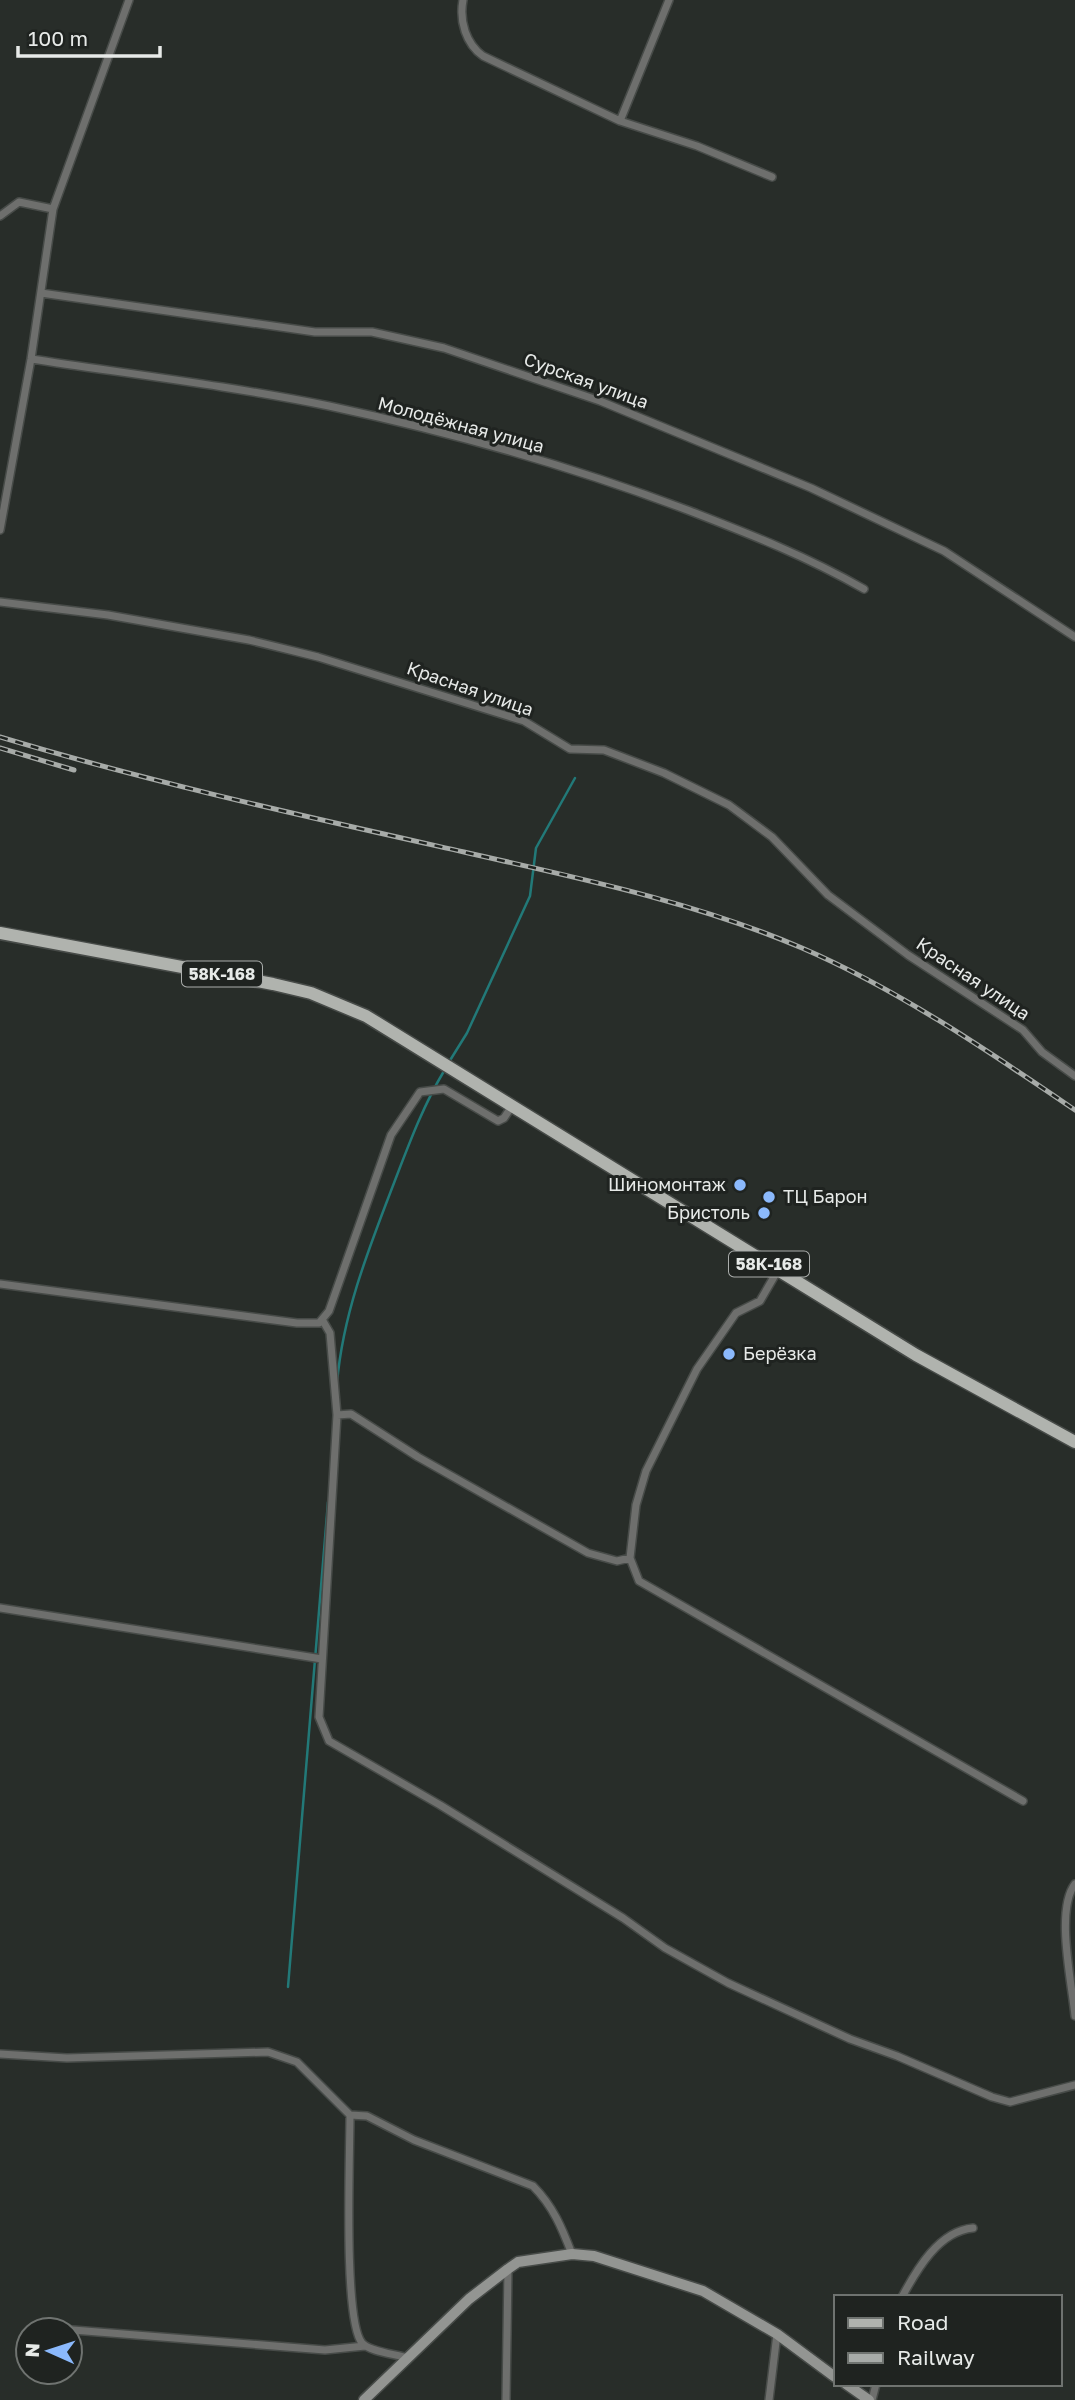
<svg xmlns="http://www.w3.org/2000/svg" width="1075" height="2400" viewBox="0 0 1075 2400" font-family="'Golos Text',sans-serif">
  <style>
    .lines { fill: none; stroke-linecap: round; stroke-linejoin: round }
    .stream { stroke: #227978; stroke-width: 2.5 }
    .street-casing { stroke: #474b48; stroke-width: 10 }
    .secondary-casing { stroke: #474b48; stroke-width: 13 }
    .primary-casing { stroke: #474b48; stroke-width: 15 }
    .street { stroke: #6e6f6d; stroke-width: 7 }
    .secondary { stroke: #939592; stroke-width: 10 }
    .primary { stroke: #b0b3ae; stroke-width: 12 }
    .rail-casing { stroke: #a7aba8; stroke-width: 5 }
    .rail { stroke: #1f2320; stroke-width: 2.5; stroke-dasharray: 8; stroke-linecap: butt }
    .poi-dot { fill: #8bb9fc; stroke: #1f2320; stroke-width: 2.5 }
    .labels { text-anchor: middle; stroke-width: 6; stroke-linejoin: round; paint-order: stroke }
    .shield { fill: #1f2320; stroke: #abaeac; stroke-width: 2 }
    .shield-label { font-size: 16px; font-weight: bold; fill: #e7eae8 }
    .street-label { font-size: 18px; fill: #e7eae8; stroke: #1f2320 }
    .poi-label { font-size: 18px; fill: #e7eae8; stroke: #1f2320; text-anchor: end }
  </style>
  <rect width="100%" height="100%" fill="#282d29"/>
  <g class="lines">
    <path class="stream" d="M449 1062 467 1033 530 896 536 848 575 778
      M337 1383C343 1313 369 1248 394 1183 409 1144 423 1106 444 1071
      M288 1987 328 1502"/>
    <g class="street-casing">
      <path id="street" d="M463 0C459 21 466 44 483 56L620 121 697 146 772 177
        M620 121 669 0
        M0 216 19 202 53 209
        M41 293 315 332H372L444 348 600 401 811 488 944 551 1075 637
        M31 359C130 374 231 386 329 406 451 432 574 467 690 511 752 535 806 556 864 589
        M0 530 31 359 53 209 129 0
        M0 602 108 615 249 640 318 657 524 721 570 749 604 750 664 773 729 805 772 837 828 895 908 955 1023 1030 1042 1052 1075 1076
        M0 1284 297 1323H319L329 1311 391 1135 420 1092 444 1089 498 1121 504 1118 512 1106
        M323 1321 330 1333 337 1415 319 1717 329 1741 440 1805 623 1918 665 1948 728 1983 850 2039 897 2056 992 2097 1010 2102 1075 2085
        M337 1415 351 1414 418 1457 588 1553 617 1561 630 1558 636 1505 646 1471 697 1369 736 1313 760 1301 778 1270
        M630 1558 639 1581 1023 1801
        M0 1608 322 1659
        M1075 1884C1055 1910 1072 1983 1075 2016
        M0 2054 67 2058 268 2052 297 2062 350 2115C350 2153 343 2320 362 2343 370 2352 396 2354 408 2358
        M350 2115 367 2116 414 2140 533 2186C553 2206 562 2228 572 2254
        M902 2297C917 2269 939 2231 973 2228
        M35 2327 325 2350 365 2346
        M506 2400 508 2269
        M769 2400 777 2334
        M872 2400 876 2384"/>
    </g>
    <g class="secondary-casing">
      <path id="secondary" d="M846 2384 869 2400
        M364 2400 469 2299 508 2269 518 2262 572 2254 594 2256 703 2291 777 2334 835 2377"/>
    </g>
    <g class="primary-casing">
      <path id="primary" d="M0 933 273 984 311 993 366 1016 916 1355 1075 1442"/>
    </g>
    <use href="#street" class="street"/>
    <use href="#secondary" class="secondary"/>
    <use href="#primary" class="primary"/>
    <g class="rail-casing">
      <path id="rail" d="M0 737C153 783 308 817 464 852 578 878 695 902 802 948 899 990 988 1051 1075 1110
        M0 748 74 770"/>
    </g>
    <use href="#rail" class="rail"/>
  </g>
  <g class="poi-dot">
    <circle cx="740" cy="1185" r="7"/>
    <circle cx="769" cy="1197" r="7"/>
    <circle cx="764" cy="1213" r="7"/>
    <circle cx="729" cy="1354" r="7"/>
  </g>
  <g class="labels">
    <g class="shield">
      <rect x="182" y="961.5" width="80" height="25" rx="5"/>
      <rect x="729" y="1251.5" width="80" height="25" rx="5"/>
    </g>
    <g class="shield-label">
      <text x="222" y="980">58К-168</text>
      <text x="769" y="1270">58К-168</text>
    </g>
    <g class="street-label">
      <text transform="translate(586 381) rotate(20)" y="6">Сурская улица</text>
      <text transform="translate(461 425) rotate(15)" y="6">Молодёжная улица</text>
      <text transform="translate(470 689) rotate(19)" y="6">Красная улица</text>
      <text transform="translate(973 979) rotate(34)" y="6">Красная улица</text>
    </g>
    <g class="poi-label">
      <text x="726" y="1191">Шиномонтаж</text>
      <text x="783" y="1203" text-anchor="start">ТЦ Барон</text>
      <text x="750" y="1219">Бристоль</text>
      <text x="743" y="1360" text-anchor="start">Берёзка</text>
    </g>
  </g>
  <rect x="834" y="2295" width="228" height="91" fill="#1f2320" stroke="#6f7370" stroke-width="2"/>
  <rect x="848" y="2318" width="35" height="10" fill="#b0b3ae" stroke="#6f7370" stroke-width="2"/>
  <text x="897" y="2330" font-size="21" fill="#e7eae8">Road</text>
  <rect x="848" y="2353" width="35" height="10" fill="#a7aba8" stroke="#6f7370" stroke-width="2"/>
  <text x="897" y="2365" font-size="21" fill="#e7eae8">Railway</text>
  <g transform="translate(49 2351) rotate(273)"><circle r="33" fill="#1f2320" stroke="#6f7370" stroke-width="2"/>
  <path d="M0-5L12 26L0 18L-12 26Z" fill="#8bb9fc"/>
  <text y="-10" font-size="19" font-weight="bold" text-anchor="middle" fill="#e7eae8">N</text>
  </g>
  <path d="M18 46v10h142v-10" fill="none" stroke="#e7eae8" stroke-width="3.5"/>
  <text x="28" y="46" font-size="21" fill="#e7eae8" stroke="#1f2320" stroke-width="5" paint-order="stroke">100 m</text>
</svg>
